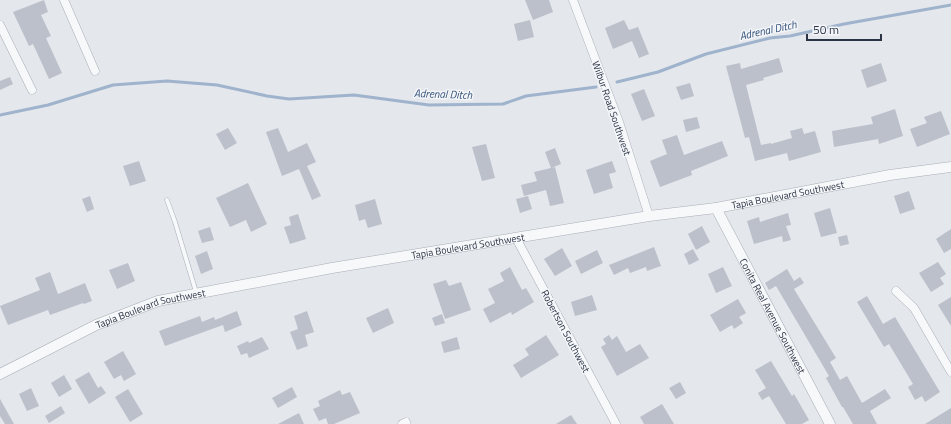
<svg xmlns="http://www.w3.org/2000/svg" width="951" height="424" viewBox="0 0 951 424" font-family="'Titillium Web',sans-serif">
  <style>
    .lines { fill: none; stroke-linecap: round; stroke-linejoin: round }
    .stream { stroke: #9fb4cc; stroke-width: 3 }
    .building { fill: #bbc0ca }
    .service-casing { stroke: #a9aeb7; stroke-width: 5 }
    .minor-casing { stroke: #a9aeb7; stroke-width: 9 }
    .tertiary-casing { stroke: #a9aeb7; stroke-width: 11 }
    .service { stroke: #f7f8fa; stroke-width: 4 }
    .minor { stroke: #f7f8fa; stroke-width: 8 }
    .tertiary { stroke: #f7f8fa; stroke-width: 10 }
    .labels { text-anchor: middle; stroke-width: 3; stroke-linejoin: round; paint-order: stroke }
    .street-label { font-size: 10px; fill: #2b3445; stroke: #f4f6f9 }
    .water-label { font-size: 11px; font-style: italic; fill: #34527a; stroke: #f4f6f9 }
  </style>
  <rect width="100%" height="100%" fill="#e4e7ec"/>
  <g class="lines">
    <path class="stream" d="M617 82 658 72 706 54 770 38 790 36 844 24 951 5
      M0 115 48 105 113 85 167 81 217 85 267 96 289 99 354 95 429 105 503 104 526 96 596 87"/>
  </g>
  <path class="building" d="M44 0 48 12 41 15 51 36 46 38 62 73 49 79 33 44 29 46 13 12Z
    M525 0H549L553 12 533 20Z
    M530 20 534 37 518 41 514 24Z
    M624 20 629 30 638 27 649 54 639 58 632 41 613 49 605 28Z
    M779 58 783 72 763 78 764 80 746 85 761 145 771 143V144L792 138 790 131 802 128 804 134 815 131 821 152 789 161 787 153 755 161 749 137 745 138 726 66 740 63 741 69Z
    M881 63 887 81 867 88 861 70Z
    M10 77 13 84 0 90V81Z
    M690 83 694 96 681 100 676 87Z
    M644 89 655 116 642 121 631 94Z
    M895 109 903 136 879 144 878 139 834 147 832 131 873 124 871 117Z
    M941 111 950 134 917 147 910 129 927 123 924 117Z
    M697 117 700 128 686 132 683 120Z
    M228 128 237 143 225 150 216 134Z
    M278 128 288 152 307 143 316 162 307 166 321 196 312 200 299 169 282 176 266 132Z
    M677 135 684 155 722 141 728 156 691 171 692 175 660 187 650 161 667 154 662 140Z
    M486 144 495 178 482 181 472 147Z
    M555 148 561 164 551 168 545 152Z
    M139 161 146 181 130 186 123 166Z
    M612 161 616 172 609 174 613 188 594 194 586 170Z
    M555 167 564 203 550 206 546 190 524 196 521 185 537 181 534 172Z
    M248 183 267 224 251 232 246 220 230 227 216 198Z
    M909 191 915 209 900 214 894 196Z
    M90 196 94 209 87 212 82 199Z
    M528 196 532 209 520 213 516 199Z
    M375 199 382 224 368 228 365 219 359 221 355 205Z
    M830 208 837 233 821 237 814 213Z
    M788 213 791 225 786 226 791 240 783 242 782 236 754 244 747 221 759 217 760 222Z
    M298 214 306 239 290 244 284 227 291 225 289 217Z
    M702 226 710 242 696 250 688 234Z
    M210 227 214 240 202 243 198 231Z
    M951 229V249L944 253 936 239Z
    M847 235 849 244 840 246 838 237Z
    M654 247 661 266 647 271 646 267 630 273 628 268 614 275 609 265Z
    M562 248 572 266 555 276 544 259Z
    M693 249 699 260 689 265 684 254Z
    M597 250 603 263 581 274 575 261Z
    M207 251 213 269 201 274 195 256Z
    M938 262 946 274 940 278 944 284 931 292 919 273Z
    M128 263 135 281 117 289 109 270Z
    M510 267 522 290 526 288 534 302 512 315 511 312 490 323 483 309 495 303 488 289 504 281 500 273Z
    M723 267 732 286 716 293 708 274Z
    M787 269 794 281 800 277 804 283 794 289 836 358 830 362 840 380 847 376 862 403 885 389 891 398 870 411 877 424H853L843 407H842L826 378 829 376 776 286 769 290 765 283Z
    M50 272 58 294 85 283 92 301 84 304 83 303 50 315 48 310 8 325 0 306 40 290 35 278Z
    M446 280 449 286 461 282 471 310 445 319 433 284Z
    M592 295 597 310 575 316 571 302Z
    M867 296 883 324 895 317 940 392 925 402 922 396 915 400 908 387 913 384 889 344 884 347 857 302Z
    M951 297V326L938 305Z
    M738 299 746 313 739 317 743 323 734 329 732 325 720 332 710 315Z
    M388 308 394 323 373 333 366 318Z
    M237 311 242 325 225 332 223 325 165 346 159 331 200 316 202 322 214 317 215 320Z
    M307 311 314 332 305 335 308 346 297 350 290 332 298 329 294 316Z
    M442 314 445 323 435 326 432 318Z
    M546 335 559 355 521 378 513 365 529 355 525 349Z
    M609 335 612 340 617 336 626 352 640 344 649 358 617 376 601 347 606 344 603 339Z
    M262 337 269 349 249 358 247 353 241 355 237 346 248 341 249 343Z
    M457 337 460 349 444 353 441 342Z
    M123 351 136 374 124 381 121 375 114 379 104 362Z
    M771 361 792 396 794 394 809 420 802 424H786L769 396 762 400 758 393 766 388 755 370Z
    M89 372 98 388 101 386 106 393 89 404 75 380Z
    M64 375 72 389 59 397 51 383Z
    M680 382 686 393 676 399 669 388Z
    M292 387 297 397 278 408 272 398Z
    M31 388 39 406 27 411 19 394Z
    M128 389 143 414 130 422 115 397Z
    M340 390 342 395 350 392 360 413 334 424H328L326 418 319 421 313 409 320 406 318 401Z
    M0 399 14 424H5L0 416Z
    M662 404 674 424H644L640 417Z
    M61 406 65 413 49 423 45 416Z
    M951 408V424H925Z
    M299 413 304 424H278Z
    M571 415 577 424H556Z"/>
  <g class="lines">
    <g class="service-casing">
      <path id="service" d="M167 200 175 222 196 292"/>
    </g>
    <g class="minor-casing">
      <path id="minor" d="M64 0 95 71
        M573 0 619 122 649 216
        M0 25 32 90
        M516 238 616 424
        M896 291 914 308 951 372
        M402 424 406 422"/>
    </g>
    <g class="tertiary-casing">
      <g id="tertiary">
        <path id="s1" d="M716 208 830 424"/>
        <path id="s2" d="M0 374 96 325 158 301 332 268 649 216 716 208 890 175 951 167"/>
      </g>
    </g>
    <use href="#service" class="service"/>
    <use href="#minor" class="minor"/>
    <use href="#tertiary" class="tertiary"/>
  </g>
  <g class="labels">
    <g class="street-label">
      <text transform="translate(612 108) rotate(71)" y="4">Wilbur Road Southwest</text>
      <text dy="4" stroke="none"><textPath href="#s2" startOffset="813">Tapia Boulevard Southwest</textPath></text>
      <text dy="4" stroke="none"><textPath href="#s2" startOffset="489">Tapia Boulevard Southwest</textPath></text>
      <text dy="4" stroke="none"><textPath href="#s2" startOffset="165">Tapia Boulevard Southwest</textPath></text>
      <text dy="4" stroke="none"><textPath href="#s1" startOffset="122">Conita Real Avenue Southwest</textPath></text>
      <text transform="translate(566 331) rotate(62)" y="4">Robertson Southwest</text>
    </g>
    <g class="water-label">
      <text transform="translate(768 30) rotate(-12)" y="4">Adrenal Ditch</text>
      <text transform="translate(443 94) rotate(2)" y="4">Adrenal Ditch</text>
    </g>
  </g>
  <path d="M807 34v6h74v-6" fill="none" stroke="#2b3445" stroke-width="2"/>
  <text x="813" y="34" font-size="12" fill="#2b3445" stroke="#f4f6f9" stroke-width="3" paint-order="stroke">50 m</text>
</svg>
